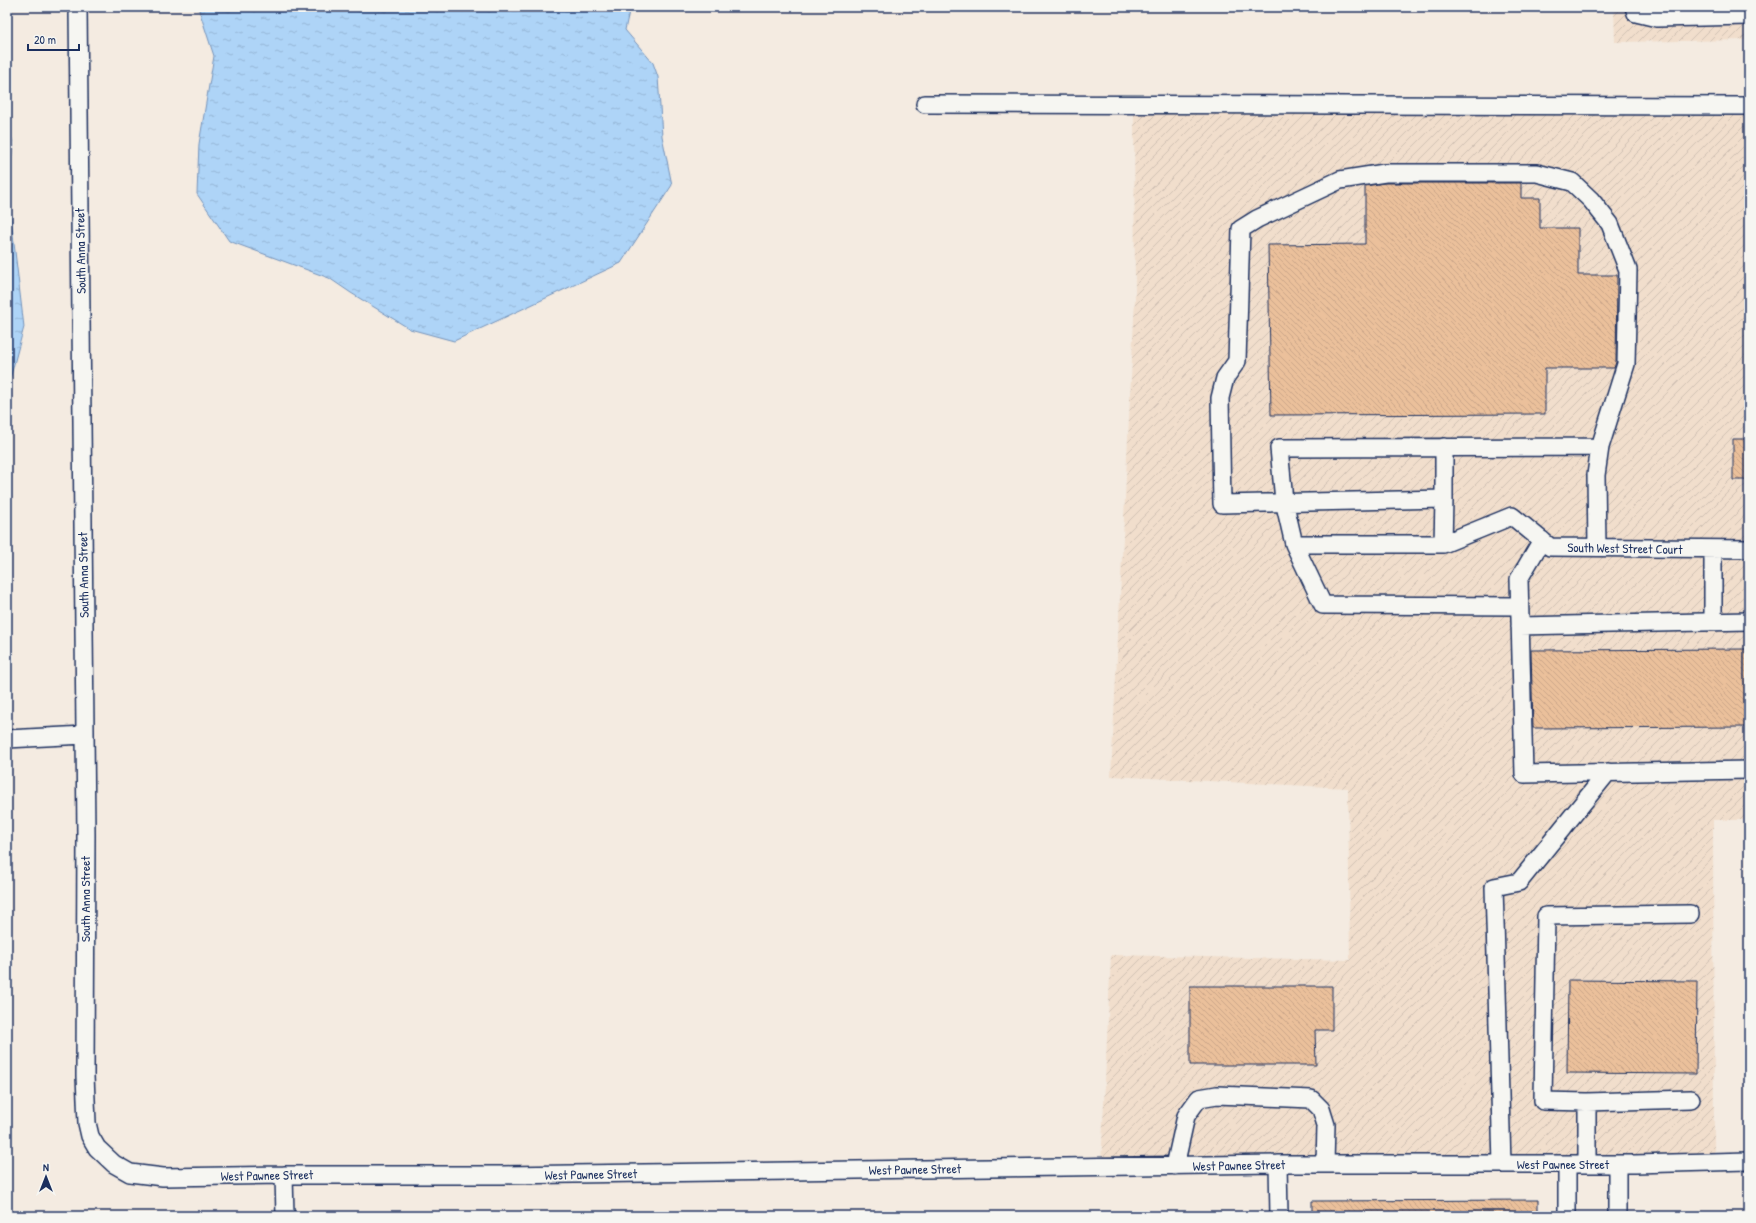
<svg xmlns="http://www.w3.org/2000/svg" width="1756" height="1223" viewBox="0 0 1756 1223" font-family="'Patrick Hand',sans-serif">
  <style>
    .industrial { fill: url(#industrial-furrows) }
    .water { fill: url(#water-ripples); stroke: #7392ba }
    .building { fill: url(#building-back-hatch); stroke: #1b2f5e }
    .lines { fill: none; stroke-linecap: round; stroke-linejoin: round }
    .minor-casing { stroke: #1b2f5e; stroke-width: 20 }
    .minor { stroke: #f6f6f2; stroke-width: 17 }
    .labels { text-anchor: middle; stroke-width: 3; stroke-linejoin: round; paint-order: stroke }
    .street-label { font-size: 13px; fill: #1b2f5e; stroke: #f6f6f2 }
  </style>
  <defs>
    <pattern id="industrial-furrows" width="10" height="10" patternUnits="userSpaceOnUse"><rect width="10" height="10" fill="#f1decc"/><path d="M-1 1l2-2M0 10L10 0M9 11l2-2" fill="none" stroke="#cebfb2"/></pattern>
    <pattern id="water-ripples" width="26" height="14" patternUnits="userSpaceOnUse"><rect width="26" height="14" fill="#aed4f7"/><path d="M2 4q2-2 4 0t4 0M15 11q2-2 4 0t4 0" fill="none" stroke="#95b6d6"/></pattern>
    <pattern id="building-back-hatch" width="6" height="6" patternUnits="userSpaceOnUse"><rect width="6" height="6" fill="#ebc09b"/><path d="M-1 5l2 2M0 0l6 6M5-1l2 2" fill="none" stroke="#c9a588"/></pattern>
  </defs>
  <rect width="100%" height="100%" fill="#f4ebe1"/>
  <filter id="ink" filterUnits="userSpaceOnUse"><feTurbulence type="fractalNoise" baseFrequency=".025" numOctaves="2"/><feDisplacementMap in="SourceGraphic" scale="8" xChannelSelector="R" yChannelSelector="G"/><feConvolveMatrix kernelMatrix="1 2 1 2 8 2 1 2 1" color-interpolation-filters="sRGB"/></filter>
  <g filter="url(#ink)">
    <path class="industrial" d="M1614 7H1749V40L1615 42Z
      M1134 105 1749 106V820H1713L1714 1162 1101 1166 1111 955 1350 960 1348 788 1111 776 1135 299Z"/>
    <path class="water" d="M198 7H630L625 30 653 63 658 77 662 136 672 185 621 263 454 341 410 329 351 293 329 278 229 241 197 194 199 144 214 56Z
      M7 122 13 143 8 193 24 327 7 390Z"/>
    <path class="building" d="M1384 183H1521V198H1540V228H1578V275H1617L1616 362 1614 368H1545V414L1271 415 1268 245 1365 244V186Z
      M1733 439H1749V480H1733Z
      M1749 649V727L1533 728 1531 650Z
      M1568 980 1697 981 1696 1074 1567 1073Z
      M1190 986H1332V1030H1315L1316 1065H1190Z
      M1538 1200V1216H1312V1201Z"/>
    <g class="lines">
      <g class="minor-casing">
        <path id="minor" d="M78 7 86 835 85 1076 87 1123 90 1136 97 1148 114 1164 130 1173 163 1177 284 1175H502L1278 1164H1634L1749 1161
          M1634 7 1636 13 1657 18 1749 16
          M925 104 1749 106
          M1444 447V499L1222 504 1220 398 1225 378 1237 361 1241 229 1257 219 1340 180 1385 173H1537L1572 182 1591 200 1610 224 1628 270 1626 364 1600 447
          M1542 540 1519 579 1524 774 1749 770
          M1294 544 1323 605 1519 606
          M1443 544 1444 499
          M1597 547 1596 475 1600 447 1279 448 1284 501 1294 544H1443L1512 516 1550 547 1749 549
          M1713 549V622
          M1520 626 1749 621
          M7 739 85 735
          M1587 1102 1543 1101 1546 916 1690 914
          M1278 1164 1279 1216
          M1502 1164 1494 887 1519 882 1608 772
          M1587 1164V1102L1691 1099
          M1175 1166 1186 1116 1199 1098 1217 1095 1311 1099 1321 1109 1326 1125 1325 1164
          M284 1175 285 1216
          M1567 1216V1164
          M1617 1216V1164"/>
      </g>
      <use href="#minor" class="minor"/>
    </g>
  </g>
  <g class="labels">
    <g class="street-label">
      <text transform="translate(80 251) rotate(-91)" y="5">South Anna Street</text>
      <text transform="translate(1625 548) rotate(1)" y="5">South West Street Court</text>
      <text transform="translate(83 575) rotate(-91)" y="5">South Anna Street</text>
      <text transform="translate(85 899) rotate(-90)" y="5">South Anna Street</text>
      <text x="1563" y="1169">West Pawnee Street</text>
      <text transform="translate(1239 1165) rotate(-1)" y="5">West Pawnee Street</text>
      <text transform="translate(915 1169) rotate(-1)" y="5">West Pawnee Street</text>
      <text transform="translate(591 1174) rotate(-1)" y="5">West Pawnee Street</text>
      <text transform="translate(267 1175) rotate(-1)" y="5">West Pawnee Street</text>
    </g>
  </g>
  <rect width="1756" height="1223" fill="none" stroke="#f6f6f2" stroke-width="24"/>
  <rect x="12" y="12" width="1732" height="1199" fill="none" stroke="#1b2f5e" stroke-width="1.5" filter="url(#ink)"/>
  <g transform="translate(46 1177)" stroke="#f6f6f2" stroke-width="3" paint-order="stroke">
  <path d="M0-3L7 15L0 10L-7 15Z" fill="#1b2f5e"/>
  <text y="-6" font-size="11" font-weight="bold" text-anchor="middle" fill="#1b2f5e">N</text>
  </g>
  <path d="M28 44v6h51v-6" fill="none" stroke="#1b2f5e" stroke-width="2"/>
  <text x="34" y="44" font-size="12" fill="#1b2f5e" stroke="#f6f6f2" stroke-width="3" paint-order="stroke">20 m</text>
</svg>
